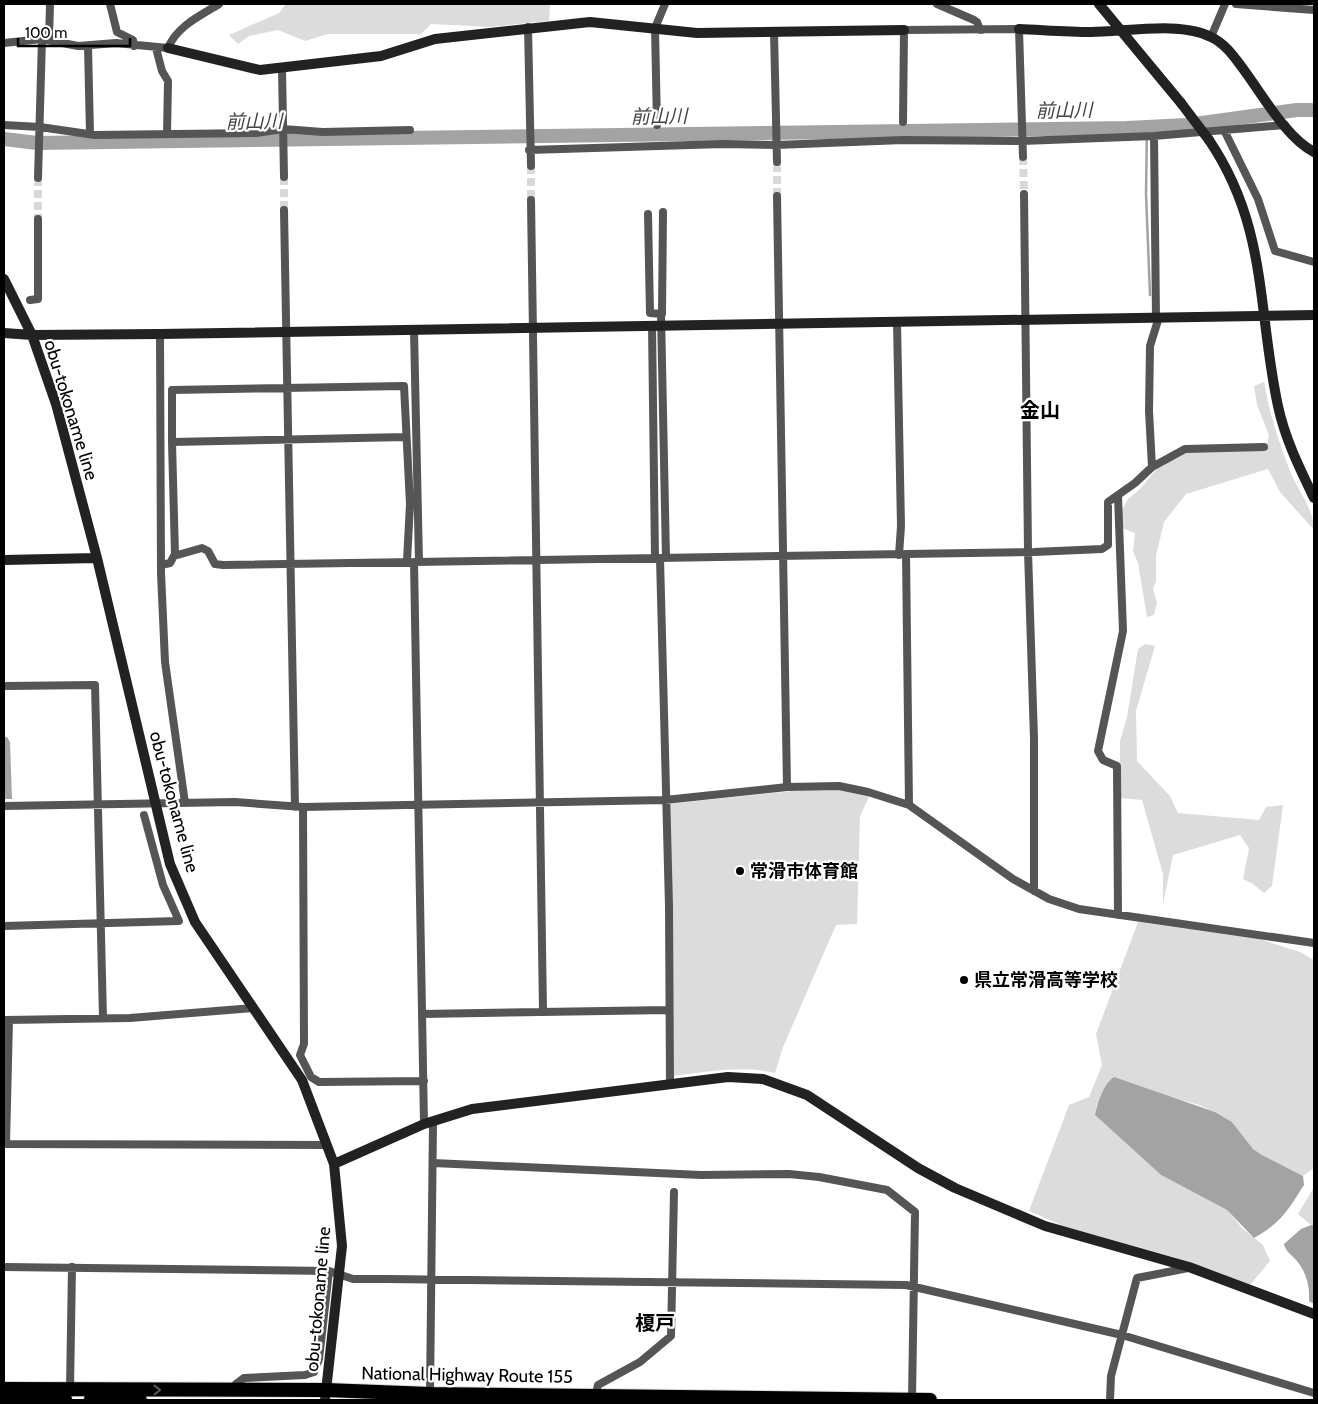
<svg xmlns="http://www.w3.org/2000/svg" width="1318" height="1404" viewBox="0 0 1318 1404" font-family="Cabin,'Noto Sans JP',sans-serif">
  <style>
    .green { fill: #dcdcdc }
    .water { fill: #a3a3a3 }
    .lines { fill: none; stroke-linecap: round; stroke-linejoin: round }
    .stream { stroke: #a3a3a3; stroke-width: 2.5 }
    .river { stroke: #a3a3a3; stroke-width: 14 }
    .street-tunnel { stroke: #d9d9d9; stroke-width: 8; stroke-dasharray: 8 4; stroke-linecap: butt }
    .highway-casing { stroke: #dbdbdb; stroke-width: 16 }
    .street { stroke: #555; stroke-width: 8 }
    .secondary { stroke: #222; stroke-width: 10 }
    .highway { stroke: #000; stroke-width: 14 }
    .secondary-bridge { stroke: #222; stroke-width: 10 }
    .oneway { stroke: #595959 }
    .poi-dot { fill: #000; stroke: #fff; stroke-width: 2 }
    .labels { text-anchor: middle; stroke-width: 4.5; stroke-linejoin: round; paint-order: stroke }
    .street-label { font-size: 18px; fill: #000; stroke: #fff }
    .poi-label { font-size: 18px; font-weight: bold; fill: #000; stroke: #fff; text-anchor: start }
    .water-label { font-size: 19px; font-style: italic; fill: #444; stroke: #fff }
    .quarter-label { font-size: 20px; font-weight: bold; fill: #000; stroke: #fff }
  </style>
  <rect width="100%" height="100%" fill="#fff"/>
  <path class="green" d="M286 4H550L549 21 489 27 431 24 421 34H328L305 41 278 30 249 36 238 44 229 35 279 13Z
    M1264 382C1269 412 1279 443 1290 471 1298 491 1314 509 1314 530L1280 492 1268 469 1186 494 1164 522 1156 556V581L1153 589 1157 603 1154 615 1147 617 1138 563 1133 551 1135 533 1122 528V510L1128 499 1140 489 1161 464 1183 451 1266 449 1269 435 1257 405 1254 386Z
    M1145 644 1155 646 1136 711 1137 761 1170 796 1178 813 1259 820 1266 807 1283 805 1272 886 1264 893 1253 884 1243 879 1249 848 1240 835 1173 855 1163 904V874L1142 800 1120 798V741L1127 717 1138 649Z
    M821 788 842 789 870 795 860 816 857 924 836 925 783 1047 775 1073C741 1065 707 1072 673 1076L668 804Z
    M1138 922 1259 939 1300 952 1314 960V1168L1303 1176 1262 1155 1253 1149 1232 1122 1215 1112 1199 1105 1110 1080 1096 1107 1095 1115 1161 1175 1227 1210 1243 1229 1263 1245 1270 1261 1250 1285 1174 1257 1063 1226 1029 1211 1069 1105 1089 1097 1102 1065 1096 1034Z
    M1314 1187V1225H1311L1298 1214Z"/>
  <path class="water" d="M4 737H7L10 742 12 799H4Z
    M1114 1077 1215 1112 1232 1122 1253 1149 1262 1155 1303 1176 1304 1185C1288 1210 1281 1223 1254 1238L1227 1210 1161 1175 1095 1115C1097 1104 1104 1083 1114 1077Z
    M1311 1225H1314V1304L1309 1301C1310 1286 1306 1271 1296 1260 1290 1253 1286 1252 1284 1244L1301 1229Z"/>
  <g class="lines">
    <path class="stream" d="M1147 127 1146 194 1150 295"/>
    <path class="river" d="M4 139 37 143 1127 128 1187 125 1297 110H1314"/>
    <path class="street-tunnel" d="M1023 157 1024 194
      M531 166V200
      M284 177V210
      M38 178V219
      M777 196V162"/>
    <g class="highway-casing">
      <path id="highway" d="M4 1389 326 1390 430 1394 930 1400
        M4 1399H65
        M91 1399 140 1400"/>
    </g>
    <path class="street" d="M110 4 117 32 133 40 134 46
      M937 4 974 20 977 22 980 30H982
      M1236 4 1314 10
      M528 27 531 166
      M774 32 777 162
      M1211 37 1225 4
      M49 40 50 4
      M4 43 42 39 78 46 116 43 168 48C177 26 200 16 219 4
      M88 46 90 134
      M156 48 162 71 168 81 167 134
      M282 69 284 177
      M903 122 904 30 1019 29 1023 157
      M4 125 40 127 95 135 256 133 283 129 323 132 410 130
      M657 125 655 28 665 4
      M1224 130 1258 199 1275 251 1314 262
      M1154 136 1156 317
      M529 150 723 144 776 145 903 140 1022 141 1154 136 1285 125
      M38 178 42 39
      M1024 194 1028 551 1034 739V891
      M777 196 787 787
      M531 200 543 1012
      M284 210 295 807
      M648 214 650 313 662 314 663 212
      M30 300 38 299V219
      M661 314 666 558
      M897 322 901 526 899 555
      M652 325 655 558
      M414 330 419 562
      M160 334 161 573 165 662 185 803
      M405 437 172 442V390L404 386 410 504 407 561
      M172 442 175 555
      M1152 467 1149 411 1150 346 1159 317
      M1118 496 1123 631 1098 751 1103 760 1117 766 1118 915
      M906 554 909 805
      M660 558 669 906 670 1085
      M414 562 424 1124
      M161 565 170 563 174 556 202 548 208 551 215 564 223 565 1034 552 1102 549 1108 545V502L1135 483 1152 467 1185 449 1264 447
      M4 686 95 685 103 1018
      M4 806 235 802 303 807 665 800 787 787 839 786 868 792 909 805 1013 879 1049 899 1079 909 1314 943
      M303 807 304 1044 300 1055 311 1077 319 1082 424 1081
      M4 926 179 921 163 885 144 815
      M422 1014 669 1010
      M6 1020 130 1018 253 1008
      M9 1020 6 1144 327 1145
      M433 1163 701 1175 789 1174 819 1177 887 1190 915 1212 912 1399
      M4 1267 329 1271 353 1279H387L906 1285 1122 1335 1314 1393
      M70 1390 72 1267
      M234 1390 236 1384 244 1378 305 1375 314 1372 319 1359 329 1271
      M430 1394 433 1122
      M595 1396 598 1385 640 1362 671 1336 674 1192
      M1110 1400 1111 1376 1137 1278 1188 1268"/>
    <path class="secondary" d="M1099 4 1181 103
      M1019 29C1043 30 1067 32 1091 32 1124 32 1182 21 1211 37 1224 43 1233 55 1241 66 1261 92 1285 137 1314 152
      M168 48 260 70 381 56 435 39 590 22 697 33 904 30
      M1209 140C1268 227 1257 309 1278 406 1285 439 1300 469 1314 498
      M4 279 32 335 56 404 97 558 170 864 195 922 302 1080 334 1164 342 1246 325 1400
      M4 333 32 335 160 334 1314 315
      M4 560 97 558
      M334 1164 424 1124 472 1109 728 1077 763 1079 807 1095 918 1168 955 1188 1045 1226 1189 1267 1314 1314"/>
    <use href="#highway" class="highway"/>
    <path class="secondary-bridge" d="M1181 103 1209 140"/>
  </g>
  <defs><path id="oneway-chevron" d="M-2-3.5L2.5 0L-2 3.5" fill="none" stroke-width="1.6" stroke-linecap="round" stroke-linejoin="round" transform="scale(1.25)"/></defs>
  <use class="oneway" href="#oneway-chevron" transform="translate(157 1390)"/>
  <g class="poi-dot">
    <circle cx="740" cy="871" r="5"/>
    <circle cx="964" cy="980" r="5"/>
  </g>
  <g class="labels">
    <g class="street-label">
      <text transform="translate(71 410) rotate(73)" y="6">obu-tokoname line</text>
      <text transform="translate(174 802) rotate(75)" y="6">obu-tokoname line</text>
      <text transform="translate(318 1299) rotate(-85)" y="6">obu-tokoname line</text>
      <text transform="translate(467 1375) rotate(1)" y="6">National Highway Route 155</text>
    </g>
    <g class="poi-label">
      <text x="750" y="877">常滑市体育館</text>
      <text x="974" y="986">県立常滑高等学校</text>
    </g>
    <g class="water-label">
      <text transform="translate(1064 110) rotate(-1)" y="7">前山川</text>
      <text transform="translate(659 116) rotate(-1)" y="7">前山川</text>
      <text transform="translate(254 121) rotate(-1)" y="7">前山川</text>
    </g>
    <g class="quarter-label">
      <text x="1040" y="417">金山</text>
      <text x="655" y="1330">榎戸</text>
    </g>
  </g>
  <rect width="1318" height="1404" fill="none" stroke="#000000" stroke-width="10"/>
  <path d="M18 38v8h112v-8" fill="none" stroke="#000000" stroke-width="2.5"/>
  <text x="25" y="38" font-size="15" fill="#000000" stroke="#ffffff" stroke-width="4" paint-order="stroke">100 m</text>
</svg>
